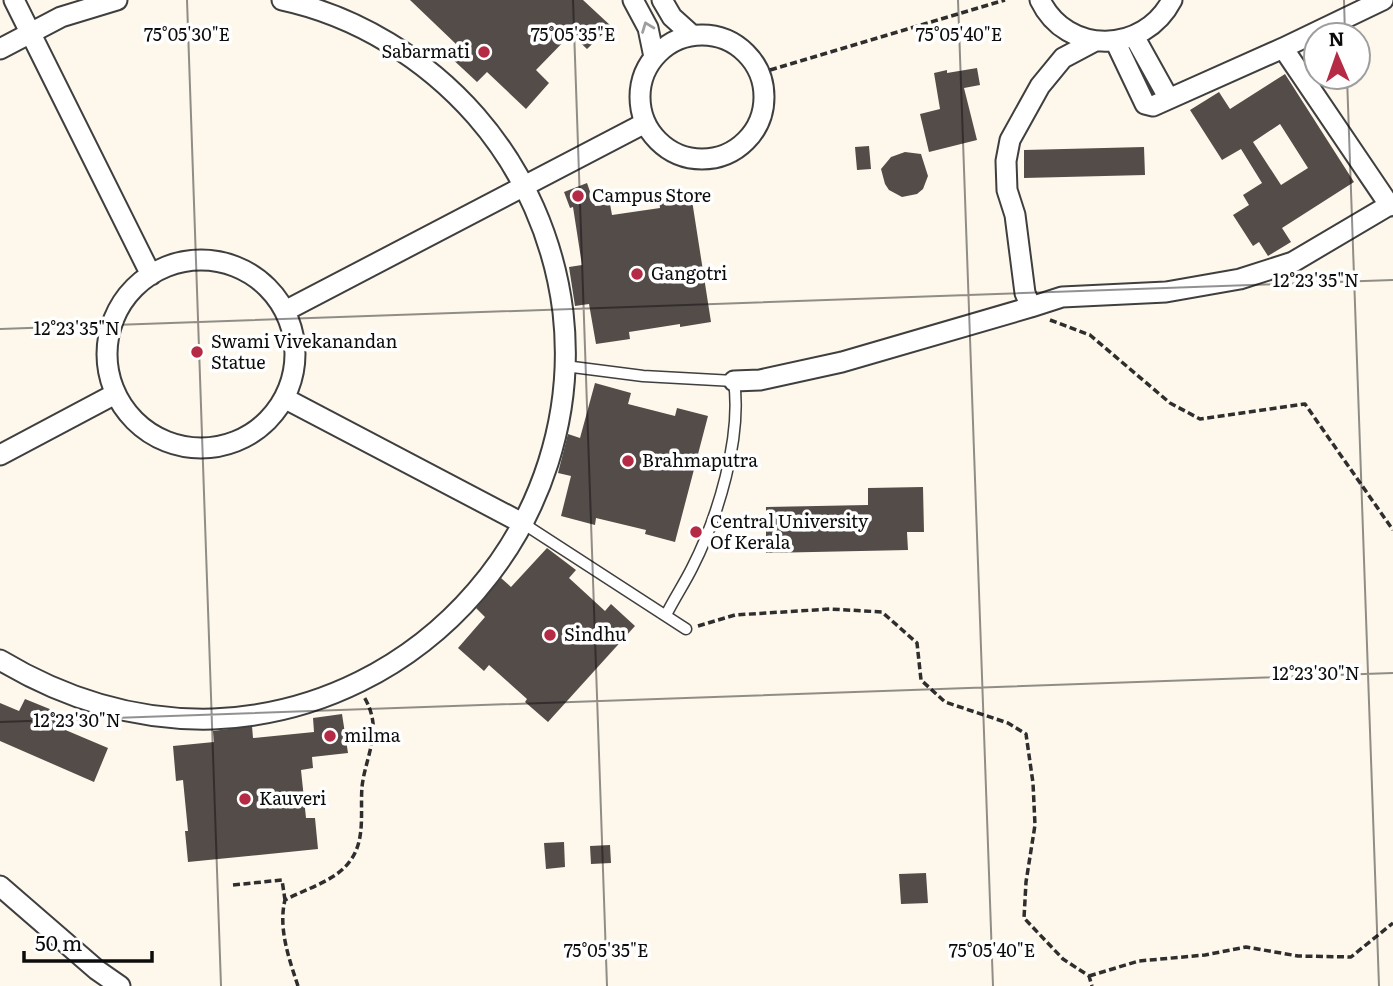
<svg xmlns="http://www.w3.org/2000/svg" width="1393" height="986" viewBox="0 0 1393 986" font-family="Literata,serif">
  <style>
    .building { fill: #544c49; fill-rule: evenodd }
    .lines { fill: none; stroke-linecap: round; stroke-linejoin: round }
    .service-casing { stroke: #3f3f3f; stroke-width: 13 }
    .minor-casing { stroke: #3f3f3f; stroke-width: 23 }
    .path { stroke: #2e2e2e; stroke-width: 3.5; stroke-dasharray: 7 3.5; stroke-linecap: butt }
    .service { stroke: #fff; stroke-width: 10 }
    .minor { stroke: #fff; stroke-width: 19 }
    .oneway { stroke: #9e9e9e }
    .ticks { fill: none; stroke: #0c0c0c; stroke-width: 2; stroke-opacity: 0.45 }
    .poi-dot { fill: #b52b45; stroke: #fff; stroke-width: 2.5 }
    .labels { text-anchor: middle; stroke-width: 7; stroke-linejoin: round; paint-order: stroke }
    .poi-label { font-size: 18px; fill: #0c0c0c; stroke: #fff; text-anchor: start }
    .ticks-label { font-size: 18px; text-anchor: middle; fill: #0c0c0c; stroke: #fff; stroke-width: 7; stroke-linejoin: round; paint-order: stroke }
  </style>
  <rect width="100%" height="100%" fill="#fef8ec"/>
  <path class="building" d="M410 0H583L611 26 587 49 571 34 536 70 549 83 526 109 487 72 477 82 448 55 457 45Z
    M977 68 980 85 964 88 977 140 929 152 920 114 940 109 934 73 947 70V73Z
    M1285 74 1354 182 1282 228 1291 242 1268 256 1259 242 1253 246 1233 215 1249 205 1243 195 1262 183 1241 149 1222 160 1190 110 1219 92 1230 109ZM1280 124 1308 168 1281 185 1253 142Z
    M869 146 871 169 857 170 855 147Z
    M1144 147 1145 175 1024 178V150Z
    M905 152 921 154 928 176 923 189 917 194 902 197 889 190 885 184 881 169 891 157Z
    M587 183 595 206 610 204 612 215 660 208 659 199 691 194 711 322 680 327V324L629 332 630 339 596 344 589 304 575 306 569 267 582 265 573 207 570 208 564 192Z
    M595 383 631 393 628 404 675 416 677 408 708 416 675 542 645 534 646 530 596 518 595 525 561 516 571 476 558 473 568 434 580 438Z
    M923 487 924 532H907L908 550 766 553V507L868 505V488Z
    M547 548 576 570 569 578 605 611 611 604 635 626 548 722 525 702 527 699 489 665 484 671 458 648 485 617 476 608 497 583 501 578 511 587Z
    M25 699 62 714 56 726 108 748 94 782 0 741V703L19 711Z
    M342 714 348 753 312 757 313 768 301 770 306 818H315L318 849 188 862 185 831H188L183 780 176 781 173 746 214 742 213 731 252 726 253 738 314 732 313 718Z
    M564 842 565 867 546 869 544 843Z
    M610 845 611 863 591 864 590 846Z
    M926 873 928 903 901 904 899 874Z"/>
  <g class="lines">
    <g class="service-casing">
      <path id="service" d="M565 366 643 376 734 381C742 438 718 517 692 568 684 584 674 599 666 615
        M524 524 686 629"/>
    </g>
    <g class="minor-casing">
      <path id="minor" d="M14 0 151 275
        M633 0 648 28 654 57
        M662 0 672 17 692 35
        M1040 0C1067 56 1144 54 1172 0
        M640 97a62 62 0 1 1 124 0a62 62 0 1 1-124 0Z
        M1134 36 1169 99
        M1115 41 1145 104 1153 106 1283 48 1383 0
        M1283 48 1390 206
        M0 49 61 17 117 0
        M107 354a94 94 0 1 1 188 0a94 94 0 1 1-188 0Z
        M1031 307 1062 297 1166 292 1240 279 1293 262 1393 203
        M285 311 645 123
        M734 381 760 380 842 362 1031 307 1025 293 1015 215 1007 190 1006 161 1010 140 1040 86 1063 58 1095 41
        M284 398 524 524
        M0 455 115 394
        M0 660C65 699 137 721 213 719 424 711 587 522 563 312 554 240 524 171 476 116 426 59 357 16 282 0
        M0 886 97 970 120 986"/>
    </g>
    <path class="path" d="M760 73 1005 0
      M1050 320 1090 335 1170 403 1200 419 1305 404 1393 530
      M698 626 735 615 830 609 882 612 917 643 921 680 945 702 1008 723 1026 734 1033 783 1035 825 1026 882 1024 918 1063 959 1089 976 1092 986
      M233 885 282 880 285 900
      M1089 976 1139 961 1205 955 1246 947 1298 956 1351 957 1393 923
      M298 986C289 959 278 928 285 900 305 889 336 881 350 861 366 840 360 811 362 787 364 766 375 744 373 723 372 714 369 705 364 697"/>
    <use href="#service" class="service"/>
    <use href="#minor" class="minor"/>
  </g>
  <defs><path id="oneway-chevron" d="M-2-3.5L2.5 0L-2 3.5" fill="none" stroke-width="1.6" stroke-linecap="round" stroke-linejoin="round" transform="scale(1.75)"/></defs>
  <use class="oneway" href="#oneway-chevron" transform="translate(647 27) rotate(-111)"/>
  <path class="ticks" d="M187 0 221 986M573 0 607 986M958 0 993 986M1344 0 1345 35M1347 77 1379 986M0 329 1393 280M0 722 1393 673"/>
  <g class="poi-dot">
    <circle cx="484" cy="52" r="7"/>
    <circle cx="578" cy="196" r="7"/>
    <circle cx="637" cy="274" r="7"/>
    <circle cx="197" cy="352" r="7"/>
    <circle cx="628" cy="461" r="7"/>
    <circle cx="696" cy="532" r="7"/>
    <circle cx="550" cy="635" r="7"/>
    <circle cx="330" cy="736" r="7"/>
    <circle cx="245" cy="799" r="7"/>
  </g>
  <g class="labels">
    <g class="poi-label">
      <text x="470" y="58" text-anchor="end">Sabarmati</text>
      <text x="592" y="202">Campus Store</text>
      <text x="651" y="280">Gangotri</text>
      <text x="211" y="348">Swami Vivekanandan<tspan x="211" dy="21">Statue</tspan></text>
      <text x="642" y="467">Brahmaputra</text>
      <text x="710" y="528">Central University<tspan x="710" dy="21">Of Kerala</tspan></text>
      <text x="564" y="641">Sindhu</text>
      <text x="344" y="742">milma</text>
      <text x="259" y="805">Kauveri</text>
    </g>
  </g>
  <g class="ticks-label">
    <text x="187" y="41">75°05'30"E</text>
    <text x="573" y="41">75°05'35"E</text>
    <text x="959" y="41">75°05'40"E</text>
    <text x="1316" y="287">12°23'35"N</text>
    <text x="77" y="335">12°23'35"N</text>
    <text x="1316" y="680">12°23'30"N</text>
    <text x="77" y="727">12°23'30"N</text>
    <text x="606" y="957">75°05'35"E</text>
    <text x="992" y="957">75°05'40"E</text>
  </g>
  <g transform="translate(1337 56) rotate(358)"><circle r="33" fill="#ffffff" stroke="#9e9e9e" stroke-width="2"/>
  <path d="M0-5L12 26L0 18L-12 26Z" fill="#b52b45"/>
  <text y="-10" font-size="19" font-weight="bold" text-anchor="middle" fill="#0c0c0c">N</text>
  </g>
  <path d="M24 951v10h128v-10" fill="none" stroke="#0c0c0c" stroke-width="3.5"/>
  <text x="35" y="951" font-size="21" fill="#0c0c0c" stroke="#ffffff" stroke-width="5" paint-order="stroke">50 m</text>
</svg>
